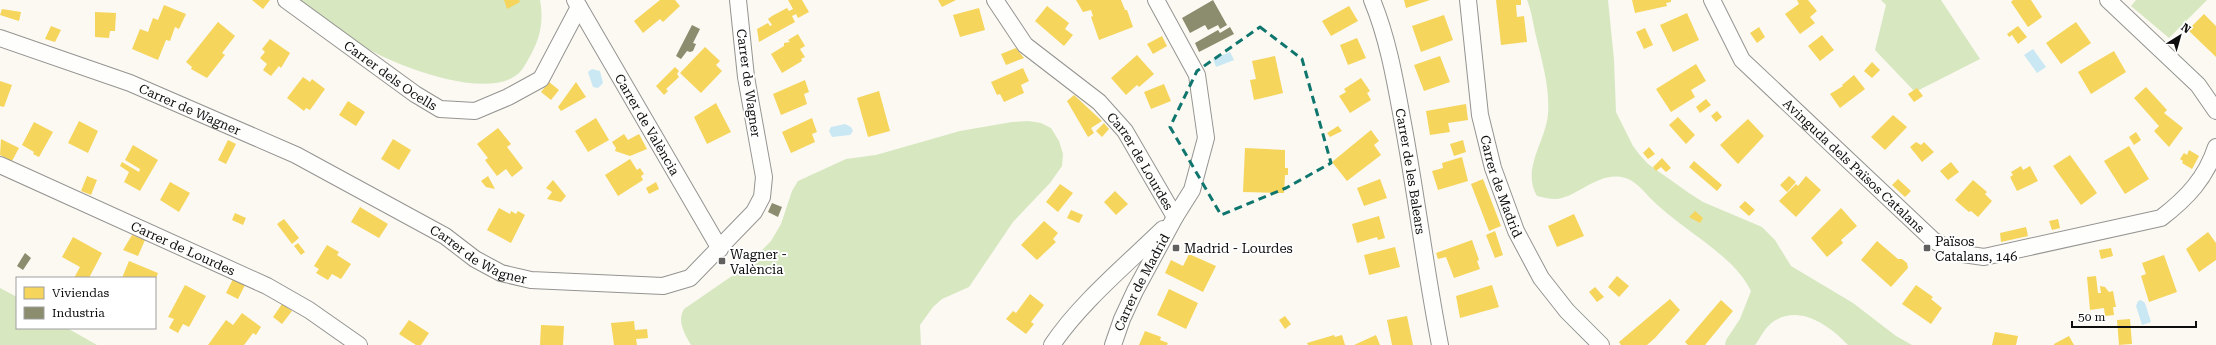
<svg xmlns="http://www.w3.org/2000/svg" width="2216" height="345" viewBox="0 0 2216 345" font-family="'Roboto Serif',serif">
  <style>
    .forest { fill: #d7e7c0 }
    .water { fill: #c9e8f4 }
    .homes { fill: #f6d55c }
    .industry { fill: #8c8c6e }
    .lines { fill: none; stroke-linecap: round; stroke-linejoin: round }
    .minor-casing { stroke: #959491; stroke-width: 18 }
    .minor { stroke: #fefefd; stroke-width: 16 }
    .marked { fill: none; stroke: #0f766e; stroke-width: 3; stroke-dasharray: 8 5; stroke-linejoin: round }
    .poi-dot { fill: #61605e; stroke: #fff; stroke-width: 1.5 }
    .labels { text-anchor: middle; stroke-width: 4; stroke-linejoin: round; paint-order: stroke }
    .street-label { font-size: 13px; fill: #0e0e0e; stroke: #fff }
    .poi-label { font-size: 13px; fill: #0e0e0e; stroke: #fff; text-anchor: start }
  </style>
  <rect width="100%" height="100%" fill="#fbf9f2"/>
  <path class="forest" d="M299 0H540C544 22 540 39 529 58 526 63 523 69 519 73 487 103 388 63 358 43 337 30 318 14 299 0Z
    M1527 0H1608L1614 60 1616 112 1633 146 1639 154 1648 164 1689 193 1703 202 1762 227 1775 240 1791 266 1853 303 1896 336 1912 345H1848C1831 327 1801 304 1774 321 1765 327 1761 337 1755 345H1725L1726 340 1740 319 1751 291C1746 281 1739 272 1731 264 1706 240 1675 223 1650 198 1642 189 1634 179 1621 177 1596 173 1575 199 1555 199 1549 199 1543 197 1537 196 1521 169 1546 141 1548 114 1550 88 1542 61 1536 36 1533 24 1532 12 1527 0Z
    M1881 0H1941L1980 59 1915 92 1875 50 1886 5Z
    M2136 0H2207L2169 38 2131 6Z
    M1028 121 1041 123 1051 128 1059 141 1063 154 1062 166 1050 183 1013 222 969 287 942 299 933 307 920 325 921 345H691C684 333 677 321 684 309L745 267 771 241 781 224 792 191 798 181 846 159 876 155 960 131 1012 122Z
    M0 288 17 297V328H67L97 345H0Z"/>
  <path class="water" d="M2033 49 2046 67 2037 73 2024 55Z
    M1230 52 1234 60 1216 67 1213 59Z
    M592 69 600 71 603 83 598 88 593 87 588 72Z
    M845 124 851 127 853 131 850 135 832 137 829 131 831 127Z
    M2141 300 2145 303 2151 322 2142 325 2136 306 2138 301Z"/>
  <path class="homes" d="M252 0H270L263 9Z
    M504 0H519L520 2 507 9Z
    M660 0H675L680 6 663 22 660 19 643 33 634 21Z
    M788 0H802L809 12 798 18 796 14 792 16 795 22 759 42 757 29 768 23 770 26 772 25 768 19 772 16 787 8 789 11 793 9Z
    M938 0H956L942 7Z
    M1076 0H1121L1125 10H1127L1133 27 1099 40 1091 17 1093 16 1091 10 1083 12Z
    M1404 0H1430L1406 8Z
    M1496 0H1521V5H1516L1517 17 1524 16 1527 42 1501 45Z
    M1632 0H1671V2L1666 3 1667 6 1635 13Z
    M1797 0H1808L1817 11 1810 17 1815 23 1800 34 1785 14 1799 4Z
    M2013 0H2031L2042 17 2028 27 2011 2Z
    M164 5 186 14 179 29 175 27 170 41 166 40 158 60 132 49 140 29 148 32 153 18 158 20Z
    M1047 6 1069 23 1065 29 1073 35 1064 46 1035 21Z
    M1349 6 1358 21 1331 36 1322 21Z
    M979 8 985 30 960 37 953 15Z
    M2 9 21 12 19 21 0 15Z
    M95 12 116 13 115 31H110L109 38 95 37Z
    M1687 13 1699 40 1673 52 1660 25Z
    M2204 14 2216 26V57L2188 30Z
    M1444 15 1453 40 1421 52 1412 26Z
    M218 22 235 36 222 53 225 55 207 78 191 69 192 67 186 62Z
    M2076 22 2091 43 2061 64 2046 43Z
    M51 26 61 30 55 42 45 39Z
    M2018 26 2027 37 2018 44 2012 35 2009 37 2007 34Z
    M1759 27 1765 37 1757 43 1750 33Z
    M1645 28 1653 45 1644 49 1636 32Z
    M798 34 805 46 800 49 805 57 801 59 802 61 782 73 771 54 784 46V43L790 42 788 40Z
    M1822 35 1834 50 1820 61 1808 46Z
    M1162 36 1167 46 1153 54 1147 44Z
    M1357 38 1366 58 1348 65 1340 45Z
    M270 39 290 53 281 68 279 66 271 76 263 70 267 64 260 58 265 52 262 49Z
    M705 47 720 61 716 65 722 71 701 93 680 73Z
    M1016 48 1024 58 1006 65 1001 54Z
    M2114 51 2126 72 2091 94 2078 72Z
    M1137 55 1154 74 1139 87 1137 85 1126 95 1111 78Z
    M1275 56 1283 93 1254 100 1250 80 1256 79 1252 61Z
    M1440 56 1450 82 1424 91 1414 65Z
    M1872 62 1880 70 1872 78 1864 71Z
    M1696 64 1706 81 1691 90 1695 97 1671 112 1656 89Z
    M675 67 679 71 677 74 679 77 666 89 668 91 664 95 656 86Z
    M1023 68 1029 81 1021 85 1024 93 1004 102 1000 94 997 95 991 82Z
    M1854 75 1865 89 1840 108 1830 94 1843 86 1842 85Z
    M303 77 310 82 312 79 325 89 310 110 306 108 304 111 287 98Z
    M1361 78 1370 91 1367 93 1371 100 1350 113 1339 96 1346 92 1344 89Z
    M805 80 809 92 804 94 807 104 781 115 773 94Z
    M0 81 12 85 4 107 0 106Z
    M549 82 559 90 551 100 541 92Z
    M576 82 586 97 561 111 558 107Z
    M1164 84 1171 101 1151 109 1144 92Z
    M2146 87 2167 110 2164 113 2183 128 2169 147 2154 131 2159 126 2134 98Z
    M1917 88 1923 96 1914 102 1908 94Z
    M879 91 890 131 868 137 857 98Z
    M1074 95 1102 121 1091 128 1094 133 1088 137 1067 101Z
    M1706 99 1711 105 1700 113 1696 107Z
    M348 101 365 112 356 126 339 115Z
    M716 103 731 132 707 144 694 117Z
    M1466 104 1468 120 1448 123 1450 132 1430 135 1426 111Z
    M1717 111 1722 117 1716 122 1711 116Z
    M1893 115 1907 127 1885 150 1871 137Z
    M1678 117 1695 135 1686 144 1669 125Z
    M596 118 609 140 588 152 575 131Z
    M812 118 817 132 812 134 815 142 791 153 782 132Z
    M1748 119 1764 136 1738 164 1720 145Z
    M79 121 98 131 88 153 68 143Z
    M34 122 53 132 39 157 33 154 34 152 22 145Z
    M1104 123 1109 129 1102 137 1096 131Z
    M1338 126 1342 131 1330 137 1327 133Z
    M498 128 511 144 507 147 523 168 512 177 506 169 497 176 485 160 488 158 477 144Z
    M1371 130 1379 141 1374 145 1381 155 1347 181 1332 162Z
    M2136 132 2141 140 2134 145 2129 137Z
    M624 134 628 140 639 134 647 149 630 156 615 151 616 148 612 142Z
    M1 139 19 148 12 161 0 155Z
    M393 139 411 150 399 170 381 159Z
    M228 140 236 144 226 164 218 160Z
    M1463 140 1466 152 1454 156 1450 144Z
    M1916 142 1921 145 1924 142 1934 152 1922 162 1910 147Z
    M133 145 158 160 140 191 124 182 129 172 120 166 122 162 139 172 140 169 125 160Z
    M2129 146 2149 179 2125 194 2104 161Z
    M1649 147 1655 154 1648 159 1643 153Z
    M1245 148 1285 150V168H1288V175H1285L1284 193 1243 192Z
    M2189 150 2199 156 2192 169 2182 163 2183 161 2180 159 2184 153 2187 155Z
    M2070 155 2097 193 2081 205 2053 166Z
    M1462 157 1468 181 1438 190 1432 171 1443 168 1442 163Z
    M1662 158 1671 168 1666 172 1661 167 1656 171 1653 167Z
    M630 159 637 170 640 168 644 174 641 176 643 180 618 196 605 175Z
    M1694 161 1722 185 1717 191 1689 167Z
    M1951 162 1959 172 1948 180 1940 171Z
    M2021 166 2023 170 2030 166 2038 181 2017 191 2010 177 2013 175 2011 172Z
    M87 176 97 180 91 195 81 191Z
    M488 176 495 189 486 187 481 181Z
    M1789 176 1796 182 1787 192 1780 185Z
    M1806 176 1821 190 1796 217 1779 201 1796 184 1798 186Z
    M1380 179 1387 198 1364 206 1357 188Z
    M1483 179 1501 226 1489 231 1471 184Z
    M1898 179 1911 191 1905 197 1892 185Z
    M553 180 566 196 561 202 547 199 552 192 546 188Z
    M1973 180 1987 192 1985 194 1992 201 1978 217 1971 211 1969 212 1955 200Z
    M170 182 190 193 179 212 160 200Z
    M656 182 659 189 649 194 646 188Z
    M1060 184 1073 193 1058 212 1046 202Z
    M1115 191 1128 204 1116 215 1104 202Z
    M1745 201 1755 210 1749 216 1739 207Z
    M360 207 388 224 379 238 351 222Z
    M499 208 510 214 511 211 516 214 518 211 525 215 511 243 487 230Z
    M1841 208 1857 226 1841 240 1843 243 1827 257 1811 238Z
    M1071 210 1083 215 1079 223 1067 218Z
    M1695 211 1703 218 1700 223 1689 217Z
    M235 213 246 218 243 225 232 220Z
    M1574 214 1584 236 1557 247 1548 226Z
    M1379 216 1385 238 1378 240 1377 237 1357 243 1352 224Z
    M284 219 299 238 292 244 277 224Z
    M2058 219 2060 228 2052 230 2049 221Z
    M1044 221 1058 233 1053 239 1056 242 1037 260 1021 245Z
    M2026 227 2028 236 2001 242 2000 233Z
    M1495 231 1503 255 1495 258 1486 235Z
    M2208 232 2216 243V260L2199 272 2186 249Z
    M132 235 145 240 138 256 123 250Z
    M73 237 102 253 89 278H74L80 267 62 257Z
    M1472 240 1479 260 1477 261 1480 269 1454 278 1446 257 1438 259 1436 253Z
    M1877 241 1898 259H1902L1907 263 1908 268 1891 287 1861 260Z
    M298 243 305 252 301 255 294 246Z
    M327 245 339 252 337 255 351 264 341 279 332 274 328 280 316 273 319 269 314 266Z
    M1395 247 1400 267 1369 275 1364 255Z
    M2111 248 2113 256 2101 259 2099 250Z
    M1189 254 1216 266 1203 292 1165 273 1171 260 1183 266Z
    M2164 255 2177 292 2149 302 2141 276 2146 274 2142 263Z
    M129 261 158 273 155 281V278H122Z
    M1617 276 1629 286 1619 297 1608 287Z
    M2096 276 2098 293H2101L2100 286 2105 287 2109 292 2113 291 2116 307H2113L2114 315 2105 316 2104 308 2090 310 2087 277Z
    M233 279 245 285 238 299 226 293Z
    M185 285 206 296 189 327 183 324 178 333 169 328 174 319 168 317Z
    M1492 285 1499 307 1460 318 1456 296Z
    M1916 285 1933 297 1931 299 1942 308 1931 324 1902 304Z
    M1595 287 1604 297 1597 302 1589 292Z
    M1169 289 1198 303 1186 329 1157 315Z
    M1030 294 1044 305 1031 322 1034 324 1026 334 1006 319 1013 311 1016 313Z
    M1670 299 1680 310 1655 338 1647 345H1621L1619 342Z
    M1721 300 1733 311 1705 345H1688L1685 342Z
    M282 304 292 311 282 324 273 317Z
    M242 313 261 327 256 335 253 333 244 345H208L226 320 233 325Z
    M1285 316 1291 324 1285 329 1279 320Z
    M1407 316 1413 345H1392L1387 320Z
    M2130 319 2132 344 2119 345 2117 320Z
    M409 320 429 333 421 345H416L399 334Z
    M634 321 635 330 647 329 648 338 636 339 637 345H614L611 323Z
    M541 325 564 326 563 345H540Z
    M1145 331 1161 337 1160 340 1168 343 1167 345H1139Z
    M1995 332 2018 336 2016 345H1992Z
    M1334 335 1335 337 1342 335 1345 345H1308L1307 343Z
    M1376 335 1380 345H1354Z
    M2069 336 2074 345H2054V344Z"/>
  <path class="industry" d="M1213 0 1227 25 1220 29 1218 25 1208 30 1205 25 1190 33 1182 18Z
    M692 25 700 29 693 43 696 44 693 51 690 52 687 51 681 59 676 56Z
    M1230 27 1234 34 1199 52 1195 43 1218 30 1220 33Z
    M772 203 782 207 778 217 768 212Z
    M25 253 31 258 23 270 17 266Z"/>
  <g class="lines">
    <g class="minor-casing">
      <g id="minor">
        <path id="s1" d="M286 0 415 94 440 109 475 111 508 97 541 79 579 7"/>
        <path id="s2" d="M575 0 720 249"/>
        <path id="s3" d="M995 0 1025 45 1099 102 1125 131 1175 217"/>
        <path id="s4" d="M1372 0C1389 41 1396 86 1404 129 1417 201 1426 273 1440 345"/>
        <path id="s5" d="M1468 0 1480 115 1493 168 1516 231 1541 278 1567 311 1601 345"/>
        <path id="s6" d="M1712 0 1742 60 1933 240 1956 253 1984 257 2161 218C2187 198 2206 178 2216 147"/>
        <path d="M2108 0 2198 85 2216 111"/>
        <path id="s7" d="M0 38 130 83 296 155 445 236 475 259 501 273 531 280 663 286 690 278 754 212 762 197 764 177 746 77 738 0"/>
        <path id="s8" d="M0 165 267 286 309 310 359 345"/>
        <path d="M1052 345C1079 304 1127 264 1163 229"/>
        <path id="s9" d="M1113 345 1122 319 1135 291 1175 217 1192 190 1206 138 1197 75 1156 0"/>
      </g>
    </g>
    <use href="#minor" class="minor"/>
  </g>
  <path class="marked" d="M1260 27 1302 59 1331 163 1286 188 1221 215 1170 127 1197 71Z"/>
  <g class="poi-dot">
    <rect x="1172" y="244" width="8" height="8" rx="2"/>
    <rect x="1923" y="244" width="8" height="8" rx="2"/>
    <rect x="718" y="257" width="8" height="8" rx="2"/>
  </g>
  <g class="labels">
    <g class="street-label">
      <text dy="5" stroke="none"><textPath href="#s1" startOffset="129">Carrer dels Ocells</textPath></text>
      <text transform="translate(749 83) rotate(82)" y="5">Carrer de Wagner</text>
      <text dy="5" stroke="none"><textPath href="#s7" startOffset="203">Carrer de Wagner</textPath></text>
      <text dy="5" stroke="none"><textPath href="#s2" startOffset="144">Carrer de València</textPath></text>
      <text dy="5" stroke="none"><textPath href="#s3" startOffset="220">Carrer de Lourdes</textPath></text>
      <text dy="5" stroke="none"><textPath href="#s6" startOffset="221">Avinguda dels Països Catalans</textPath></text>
      <text dy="5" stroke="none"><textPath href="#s4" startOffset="176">Carrer de les Balears</textPath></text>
      <text dy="5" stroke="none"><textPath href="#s5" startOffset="190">Carrer de Madrid</textPath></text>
      <text dy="5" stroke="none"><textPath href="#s8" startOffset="201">Carrer de Lourdes</textPath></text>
      <text dy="5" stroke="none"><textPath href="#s7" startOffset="527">Carrer de Wagner</textPath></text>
      <text dy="5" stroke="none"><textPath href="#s9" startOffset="69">Carrer de Madrid</textPath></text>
    </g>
    <g class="poi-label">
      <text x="1935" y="246">Països<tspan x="1935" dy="15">Catalans, 146</tspan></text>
      <text x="1184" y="253">Madrid - Lourdes</text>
      <text x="730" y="259">Wagner -<tspan x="730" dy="15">València</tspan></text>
    </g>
  </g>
  <rect x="16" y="277" width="140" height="52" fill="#ffffff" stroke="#9f9f9f"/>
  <rect x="24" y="287" width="20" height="12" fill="#f6d55c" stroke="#9f9f9f"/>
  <text x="52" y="297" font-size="12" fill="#0e0e0e">Viviendas</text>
  <rect x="24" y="307" width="20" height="12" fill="#8c8c6e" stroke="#9f9f9f"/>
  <text x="52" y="317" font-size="12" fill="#0e0e0e">Industria</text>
  <g transform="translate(2180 36) rotate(37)" stroke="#ffffff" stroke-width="3" paint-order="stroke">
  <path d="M0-3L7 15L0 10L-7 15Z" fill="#0e0e0e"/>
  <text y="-6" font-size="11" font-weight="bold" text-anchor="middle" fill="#0e0e0e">N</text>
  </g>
  <path d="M2072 321v6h124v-6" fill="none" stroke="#0e0e0e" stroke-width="2"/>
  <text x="2078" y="321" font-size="12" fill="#0e0e0e" stroke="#ffffff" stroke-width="3" paint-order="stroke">50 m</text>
</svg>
